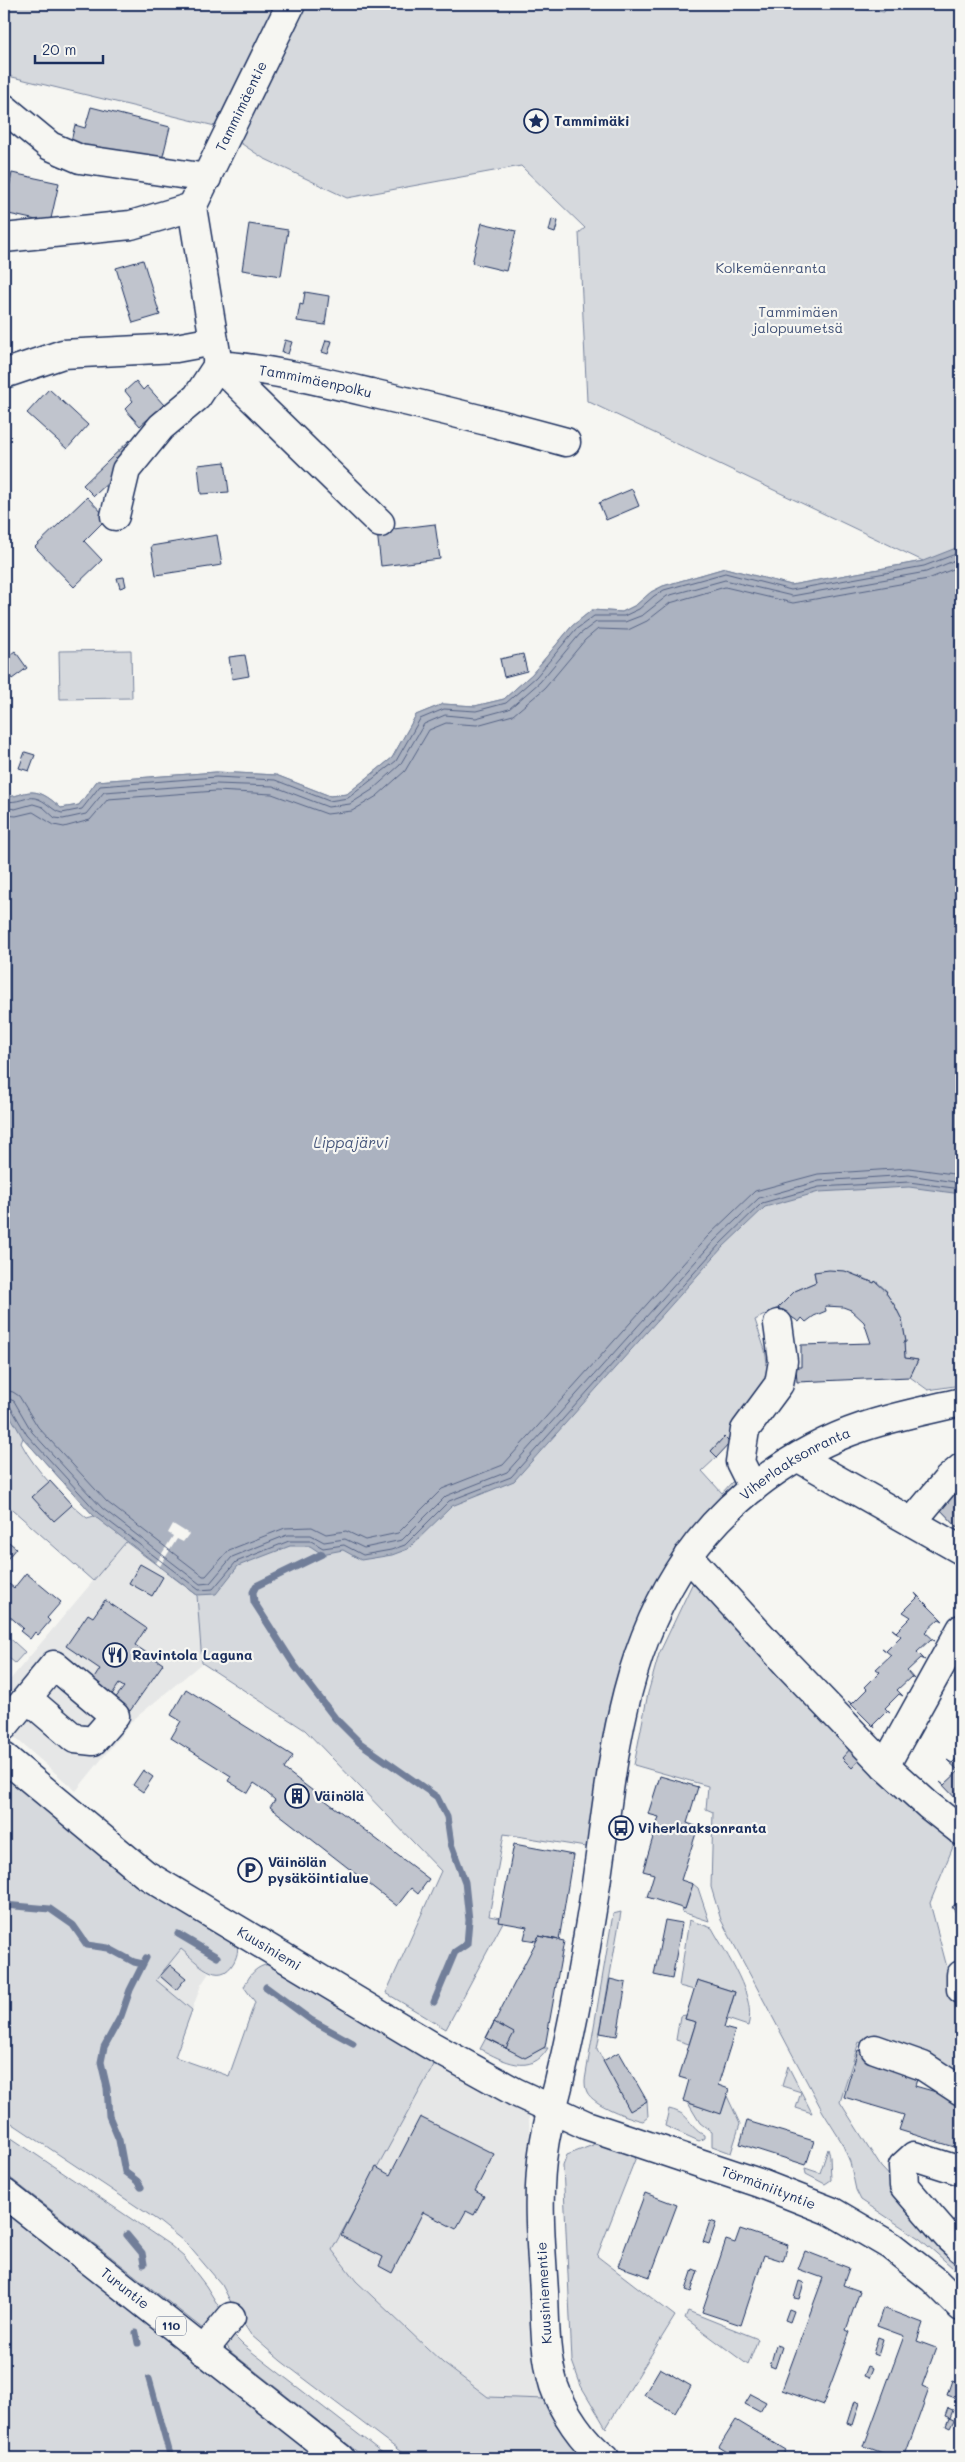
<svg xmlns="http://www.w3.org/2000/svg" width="965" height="2462" viewBox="0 0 965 2462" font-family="Mali,sans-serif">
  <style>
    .built { fill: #e6e7e7 }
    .green { fill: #d6d9dd; stroke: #78849e; fill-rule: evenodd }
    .water { fill: #abb2c0; stroke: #717e99 }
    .pier { fill: #f6f6f2 }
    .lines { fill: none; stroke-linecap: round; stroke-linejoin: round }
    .shore { stroke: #556385; stroke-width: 1 }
    .stream { stroke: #717e99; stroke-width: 7 }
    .building { fill: #c0c4cd; stroke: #1b2f5e }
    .minor-casing { stroke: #1b2f5e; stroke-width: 31 }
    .major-casing { stroke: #1b2f5e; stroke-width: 31 }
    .minor { stroke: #f6f6f2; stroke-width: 28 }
    .major { stroke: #f6f6f2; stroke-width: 28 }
    .labels { text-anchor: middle; stroke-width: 4.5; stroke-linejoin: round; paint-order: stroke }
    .shield { fill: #f6f6f2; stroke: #5d6b8a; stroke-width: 1 }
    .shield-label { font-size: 12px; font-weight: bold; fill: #1b2f5e }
    .street-label { font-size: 14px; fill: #1b2f5e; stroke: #f6f6f2 }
    .poi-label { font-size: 14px; font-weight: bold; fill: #1b2f5e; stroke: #f6f6f2; text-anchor: start }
    .park-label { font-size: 14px; fill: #405177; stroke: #f6f6f2 }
    .water-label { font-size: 15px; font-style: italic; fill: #46567b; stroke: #f6f6f2 }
  </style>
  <rect width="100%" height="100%" fill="#f6f6f2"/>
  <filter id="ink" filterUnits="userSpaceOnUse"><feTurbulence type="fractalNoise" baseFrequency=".02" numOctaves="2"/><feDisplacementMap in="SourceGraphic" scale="10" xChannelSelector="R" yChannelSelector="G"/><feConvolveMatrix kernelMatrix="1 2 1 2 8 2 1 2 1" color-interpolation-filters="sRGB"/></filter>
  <g filter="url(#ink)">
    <path class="built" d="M126 1542 197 1595 202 1663 133 1720 76 1791 4 1728V1687Z
      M181 1949 209 1973 201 1985 192 2010 155 1981Z
      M435 2063 529 2113 533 2297 545 2399 488 2397 443 2363 356 2281 332 2250Z"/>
    <path class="green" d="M4 4H276L215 126 4 75Z
      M303 4H828L884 12 889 4H961V1385L928 1390 910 1377 918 1360 905 1358 904 1342H906L902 1320 895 1306 886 1293 887 1291 876 1281 874 1283C852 1271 839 1272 814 1272L816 1282 795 1291 778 1308 755 1320 765 1350 769 1376 730 1443 724 1437 711 1451 717 1457 702 1471 722 1493 732 1482H737L739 1487 674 1559 640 1612 614 1694 592 1848 504 1834 489 1916 500 1918 503 1922 446 2029 386 1993 441 1871 305 1730 202 1663 197 1595 126 1542 93 1581 4 1502V796C17 798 21 792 32 792 43 792 53 801 61 808L79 805 97 781 216 772 276 775 330 796 347 794 392 758 416 715 443 704 475 706 504 699 532 674 572 626 592 610 622 612 636 605 651 592 663 586 725 568 791 585 923 561 587 401 579 233 585 228 521 166 347 198 263 158 236 140ZM23 1438 94 1516 87 1518C63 1498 36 1472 21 1443Z
      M131 650 132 698 60 699 59 651Z
      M696 1576 957 1837 930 1903 949 1975 961 2007V2074L859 2042 840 2102 881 2167 961 2252V2275L920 2239 861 2200 856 2190 850 2162 841 2141 823 2112 721 1920 711 1887 713 1812 706 1809 708 1786 634 1765 648 1693 659 1654Z
      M4 1633 25 1652 15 1663 4 1654Z
      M4 1773 116 1868 235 1940C239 1948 238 1954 234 1962 219 1989 196 1961 181 1949L156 1980 192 2010 175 2057 229 2076 255 2002 244 1987C250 1974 256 1966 270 1964L435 2063 332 2250 356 2281 443 2363 488 2397 545 2399 587 2458H409L281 2361 251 2335 236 2312 222 2285 187 2244 157 2220 4 2118Z
      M693 1884 698 1888 709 1921 682 1912 683 1909H685Z
      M621 1912 597 2049 630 2110 647 2101 648 2117 643 2121C629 2118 593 2105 587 2092 585 2088 585 2084 585 2080L613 1914Z
      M689 1920 712 1928C726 1954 757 1997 748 2026L727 2019 735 1992 697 1980 694 1990 679 1986Z
      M686 2015 685 2019 696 2022 689 2044 676 2040 680 2016Z
      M486 2038 506 2048H548C531 2077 503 2061 480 2049Z
      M788 2066 812 2113 796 2108 801 2092 782 2086Z
      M727 2096 740 2124 731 2153 712 2146V2132L700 2123 688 2103 721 2113Z
      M669 2109C694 2115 686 2126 704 2135V2138L699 2141 665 2126Z
      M4 2133 170 2245 184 2257 206 2286 221 2310 208 2331 203 2329 4 2173Z
      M595 2139 638 2152 597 2256 675 2316 606 2428 581 2386 572 2361 563 2166 567 2155 593 2145Z
      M828 2149 830 2156 831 2180 825 2184 806 2174 805 2168 820 2173Z
      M4 2208 317 2458H4Z
      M688 2311 758 2339 748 2365 685 2318Z
      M231 2333 243 2345 389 2458H365L231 2352 224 2342Z"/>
    <path class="water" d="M961 546V1194L909 1187 819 1192 765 1207 722 1248 514 1481 452 1506 408 1549 392 1555 361 1560 343 1550 322 1554 310 1546H290L238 1566 216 1594 197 1595 94 1516 23 1438 4 1405V796C17 798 21 792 32 792 43 792 53 801 61 808L79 805 97 781 216 772 276 775 330 796 347 794 392 758 416 715 443 704 475 706 504 699 532 674 572 626 592 610 622 612 636 605 651 592 663 586 725 568 791 585 923 561Z"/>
    <path class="pier" d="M173 1524 189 1534 183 1542 177 1539 160 1566 156 1563 173 1536 168 1533Z"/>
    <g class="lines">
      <path class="shore" d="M4 801C18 804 26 796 35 798 46 800 52 811 62 813L82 809 100 786 216 777 275 780 329 801 348 798 396 761 420 719 444 709 476 711 506 703 536 677 575 630 594 616H624L639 609 654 596 664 590 725 573 791 590 924 566 961 552
        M4 807 15 809 33 804 43 807 55 818 63 819 86 814 104 792 216 784 273 786 328 807 350 804 372 790 400 765 424 724 445 715 476 718 509 709 540 682 580 634 596 622H625L643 615 667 596 725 580 792 596 926 572 961 558
        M4 815 16 816 33 812 54 825 64 827 90 820 108 799 216 791 272 794 327 814 352 811 377 796 405 771 429 730 446 723 477 725 513 715 545 688 585 640 598 629 628 630 647 621 670 603 725 587 793 603 928 579 961 566
        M4 1390 13 1392 19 1396 38 1427 107 1502 203 1576H206L229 1550 285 1528 312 1527 326 1534 346 1531 365 1540 398 1533 442 1489 503 1465 708 1236 755 1191 818 1174 909 1168 961 1175
        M4 1397 14 1401 32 1432 102 1508 200 1584 210 1583 232 1557 287 1535H311L324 1542 345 1539 364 1548 402 1540 446 1496 507 1472 714 1241 759 1198 819 1181 909 1175 961 1183
        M4 1404 10 1406 27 1435 98 1513 199 1590 213 1589 236 1562 289 1541H311L323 1548 344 1545 363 1555 391 1550 405 1545 449 1501 511 1477 719 1245 762 1203 819 1187 909 1182 961 1189"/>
      <path class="stream" d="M322 1554 256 1586 253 1592 254 1602 295 1666 335 1718 360 1743 437 1797 447 1817 451 1844 465 1882 469 1920 467 1944 455 1952 434 2002
        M4 1905 50 1909 73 1925 87 1945 108 1948 134 1962 143 1964
        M178 1934 217 1957
        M266 1987 311 2020 353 2043
        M141 2187 137 2181 125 2172 119 2140 109 2116 107 2088 101 2062 104 2047 121 2016 130 1990 146 1958
        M127 2235 142 2253 144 2264
        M136 2333 138 2343
        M149 2379 171 2458"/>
    </g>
    <path class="building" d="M91 107 170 127 162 160 70 145 75 125 85 128Z
      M12 173 59 183 50 223 4 213Z
      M552 219 558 221 555 233 549 231Z
      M482 223 516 231 506 271 472 263Z
      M249 224 288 230 281 276 242 270Z
      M143 260 160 315 133 323 116 268Z
      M305 292 329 296 325 325 297 321 300 304 303 305Z
      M285 340 292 342 288 354 282 352Z
      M326 340 332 341 328 354 322 352Z
      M136 381 143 390 147 386 164 405 140 426 125 409 133 401 125 391Z
      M49 389 88 425 67 449 27 413Z
      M131 439 138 446 129 463 94 496 83 485Z
      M225 462 229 492 201 494 198 465Z
      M632 489 639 506 606 520 599 503Z
      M87 497 107 518 84 541 102 560 74 587 35 547Z
      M435 524 440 559 381 566 377 531Z
      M217 535 222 565 156 575 151 546Z
      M124 577 126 586 120 588 117 578Z
      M15 651 27 668 12 679 4 668V659Z
      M523 654 527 671 504 677 500 659Z
      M245 655 249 676 232 679 229 657Z
      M25 752 35 755 29 771 19 768Z
      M829 1270 845 1271 874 1283 875 1281 887 1292 886 1293 895 1306 902 1320 906 1342H904L905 1358 918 1360 910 1377 797 1382 796 1367H801V1345L871 1343 864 1322 851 1310 843 1307 825 1306 826 1311 814 1316 806 1322 802 1318 799 1322 778 1308 795 1291 816 1282 814 1272Z
      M724 1437 730 1443 717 1457 711 1451Z
      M50 1481 72 1505 54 1521 32 1497Z
      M961 1485V1531L935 1504Z
      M4 1538 16 1548 4 1563Z
      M140 1564 163 1577 152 1596 129 1583Z
      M26 1573 61 1602 47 1618 50 1621 38 1635 35 1632 30 1639 20 1631 23 1628 7 1614 4 1617V1591L9 1584 14 1588Z
      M915 1593 943 1621 939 1619 925 1632 935 1641 931 1639 917 1652 925 1660 921 1658 907 1671 914 1679 911 1677 897 1690 903 1696 899 1694 885 1708 890 1713 887 1711 873 1725 875 1728 848 1701 852 1704 867 1689 865 1687 880 1672 876 1669 891 1655 882 1648 886 1651 901 1636 892 1629 896 1632 911 1617 903 1612 918 1597Z
      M105 1600 146 1628 135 1645 163 1664 130 1711 114 1700 124 1687 119 1684 111 1696 91 1683 100 1669 66 1646 88 1614 93 1617Z
      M186 1689 293 1756 284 1769 429 1879 418 1894 411 1888 397 1906 270 1807 275 1800 260 1787 254 1783 248 1793 228 1781 231 1776 171 1738 181 1721 171 1715Z
      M852 1747 863 1756 852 1768 842 1758Z
      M961 1754V1804L940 1782 944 1785 959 1771 947 1760 952 1763Z
      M143 1770 153 1777 143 1792 133 1785Z
      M660 1776 698 1787 687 1823 698 1827 681 1880 693 1884 685 1909 647 1897 654 1874 643 1871 659 1817 648 1814Z
      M514 1844 573 1855 559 1940 539 1936 536 1941 524 1939 527 1927 499 1922Z
      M961 1900V1920L952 1907Z
      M665 1920 682 1923 672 1979 654 1975Z
      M539 1936 564 1941 545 2047 525 2058 486 2038Z
      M170 1965 186 1978 176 1990 160 1976Z
      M610 1979 626 1983 617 2036 600 2033Z
      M697 1980 735 1992 724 2028 735 2031 718 2085 729 2089 721 2114 683 2101 689 2080 679 2077 696 2022 685 2019Z
      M494 2022 514 2033 506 2048 486 2038Z
      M858 2050 920 2069 915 2086 961 2099V2149L899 2130 904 2115 844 2097Z
      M619 2052 647 2101 630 2111 603 2061Z
      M420 2117 494 2154 475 2191 484 2196 474 2215 466 2211 456 2229 423 2212 392 2273 379 2266 383 2257 341 2236 376 2167 390 2175Z
      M747 2121 814 2141 806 2165 740 2144Z
      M645 2193 677 2205 650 2277 618 2266Z
      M710 2221 716 2223 709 2244 703 2242Z
      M740 2229 788 2245 783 2261 764 2255 741 2325 702 2312 726 2240 735 2243Z
      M805 2251 849 2268 843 2285 860 2291 846 2330 850 2332 823 2405 782 2390 823 2278 798 2269Z
      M693 2269 698 2271 691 2292 686 2290Z
      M799 2281 804 2283 799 2299 794 2298Z
      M883 2308 923 2323 917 2341 936 2348 922 2386 929 2389 904 2458H896L864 2446 904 2336 877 2326Z
      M789 2309 794 2311 790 2322 785 2320Z
      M878 2337 883 2339 878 2356 873 2354Z
      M776 2345 782 2347 775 2368 770 2366Z
      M868 2366 873 2368 869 2378 864 2376Z
      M660 2368 691 2386 675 2413 644 2395Z
      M952 2380 961 2383V2400L947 2395Z
      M751 2394 766 2402 760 2412 745 2404Z
      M855 2401 860 2403 853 2425 848 2423Z
      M948 2408 953 2410 950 2418 945 2416Z
      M949 2418 954 2420 950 2428 946 2426Z
      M736 2420 786 2450 781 2458H737L719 2447Z
      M961 2441V2458H955Z"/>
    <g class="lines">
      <g class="minor-casing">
        <g id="minor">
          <path d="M4 108 50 146 80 159 207 178"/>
          <path id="s1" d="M192 207 218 365C270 369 320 381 371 393 436 408 501 424 566 442"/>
          <path id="s2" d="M192 207 291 4"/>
          <path d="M4 238 131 225 192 207"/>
          <path d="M4 374 63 354 176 348 214 341"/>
          <path d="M115 516 126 470 161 427 197 397 218 365 380 523"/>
          <path d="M799 1458 961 1550"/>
          <path d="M753 1488 740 1462 745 1430 779 1384 783 1361 778 1324"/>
          <path d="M912 1522 948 1479 961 1468"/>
          <path d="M688 1556 788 1665 885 1766 928 1805 961 1831"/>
          <path d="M4 1726 54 1665 115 1716 93 1741 75 1739 27 1698"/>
          <path id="s3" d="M4 1757 145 1874 432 2046 515 2092 586 2125 759 2183 833 2212 891 2246 933 2279 961 2307"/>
          <path d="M885 1766 961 1629"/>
          <path d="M961 1989V1975"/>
          <path d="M875 2049 923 2066 961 2091"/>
          <path d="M961 2171 914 2156 903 2166 904 2186 950 2239 961 2249"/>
          <path d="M203 2351 231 2317"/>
          <path id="s4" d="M605 2458C583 2442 563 2412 554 2386 545 2356 545 2323 544 2292 541 2243 536 2194 544 2146 547 2123 555 2101 560 2078 572 2029 581 1979 589 1928 612 1800 610 1669 687 1558 729 1498 794 1450 863 1427 895 1416 928 1410 961 1402"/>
        </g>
      </g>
      <g class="major-casing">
        <g id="major">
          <path id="s5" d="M4 2193 340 2458"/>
        </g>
      </g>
      <use href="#minor" class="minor"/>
      <use href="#major" class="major"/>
    </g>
  </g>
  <defs>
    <g id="sight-ring" transform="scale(1.25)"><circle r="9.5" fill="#f6f6f2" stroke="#1b2f5e" stroke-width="1.5"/><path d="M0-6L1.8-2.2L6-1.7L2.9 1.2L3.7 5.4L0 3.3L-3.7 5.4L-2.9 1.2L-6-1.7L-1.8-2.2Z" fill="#1b2f5e"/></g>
    <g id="restaurant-ring" transform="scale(1.25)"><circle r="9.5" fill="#f6f6f2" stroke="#1b2f5e" stroke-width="1.5"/><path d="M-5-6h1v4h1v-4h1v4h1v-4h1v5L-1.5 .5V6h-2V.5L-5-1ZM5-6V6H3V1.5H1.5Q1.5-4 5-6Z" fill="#1b2f5e"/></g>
    <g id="building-ring" transform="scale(1.25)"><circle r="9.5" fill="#f6f6f2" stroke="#1b2f5e" stroke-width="1.5"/><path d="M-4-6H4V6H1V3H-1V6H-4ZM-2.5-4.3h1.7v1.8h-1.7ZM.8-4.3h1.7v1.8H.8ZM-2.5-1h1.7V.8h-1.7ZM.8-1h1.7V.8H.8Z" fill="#1b2f5e"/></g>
    <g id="bus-ring" transform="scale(1.25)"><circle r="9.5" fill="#f6f6f2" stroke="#1b2f5e" stroke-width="1.5"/><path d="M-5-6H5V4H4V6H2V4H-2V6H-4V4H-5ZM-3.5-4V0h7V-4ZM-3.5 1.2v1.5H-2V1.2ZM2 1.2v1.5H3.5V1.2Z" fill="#1b2f5e"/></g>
    <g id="parking-ring" transform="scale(1.25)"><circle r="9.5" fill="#f6f6f2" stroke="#1b2f5e" stroke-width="1.5"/><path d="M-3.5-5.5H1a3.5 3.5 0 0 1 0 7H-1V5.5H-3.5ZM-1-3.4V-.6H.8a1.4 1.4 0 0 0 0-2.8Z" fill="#1b2f5e"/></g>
  </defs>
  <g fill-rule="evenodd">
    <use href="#sight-ring" x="536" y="121"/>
    <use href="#restaurant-ring" x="115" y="1655"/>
    <use href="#building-ring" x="297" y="1796"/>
    <use href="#bus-ring" x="621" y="1828"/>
    <use href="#parking-ring" x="250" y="1870"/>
  </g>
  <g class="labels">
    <rect class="shield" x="156" y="2316.5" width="30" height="19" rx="4"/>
    <g class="shield-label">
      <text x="171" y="2330">110</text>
    </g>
    <g class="street-label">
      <text dy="5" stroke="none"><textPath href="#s2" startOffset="112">Tammimäentie</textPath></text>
      <text dy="5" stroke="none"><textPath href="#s1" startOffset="259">Tammimäenpolku</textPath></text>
      <text dy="5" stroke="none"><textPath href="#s4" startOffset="1085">Viherlaaksonranta</textPath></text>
      <text dy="5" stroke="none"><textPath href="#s3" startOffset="328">Kuusiniemi</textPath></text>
      <text dy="5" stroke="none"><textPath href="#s3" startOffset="884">Törmäniityntie</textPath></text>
      <text dy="5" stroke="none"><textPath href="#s5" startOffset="154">Turuntie</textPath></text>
      <text transform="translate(544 2293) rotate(-93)" y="5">Kuusiniementie</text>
    </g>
    <g class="poi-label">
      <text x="554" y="126">Tammimäki</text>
      <text x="132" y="1660">Ravintola Laguna</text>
      <text x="314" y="1801">Väinölä</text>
      <text x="638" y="1833">Viherlaaksonranta</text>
      <text x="268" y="1867">Väinölän<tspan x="268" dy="16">pysäköintialue</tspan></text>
    </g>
    <g class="park-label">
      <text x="771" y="273">Kolkemäenranta</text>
      <text x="798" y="317">Tammimäen<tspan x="798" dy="16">jalopuumetsä</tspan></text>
    </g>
    <g class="water-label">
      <text x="351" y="1148">Lippajärvi</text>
    </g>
  </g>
  <rect width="965" height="2462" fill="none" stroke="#f6f6f2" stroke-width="20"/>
  <rect x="10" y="10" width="945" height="2442" fill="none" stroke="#1b2f5e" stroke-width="2" filter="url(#ink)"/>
  <path d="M35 55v8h68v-8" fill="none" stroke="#1b2f5e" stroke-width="2.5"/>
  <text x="42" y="55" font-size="15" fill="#1b2f5e" stroke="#f6f6f2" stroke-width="4" paint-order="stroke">20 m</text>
</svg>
